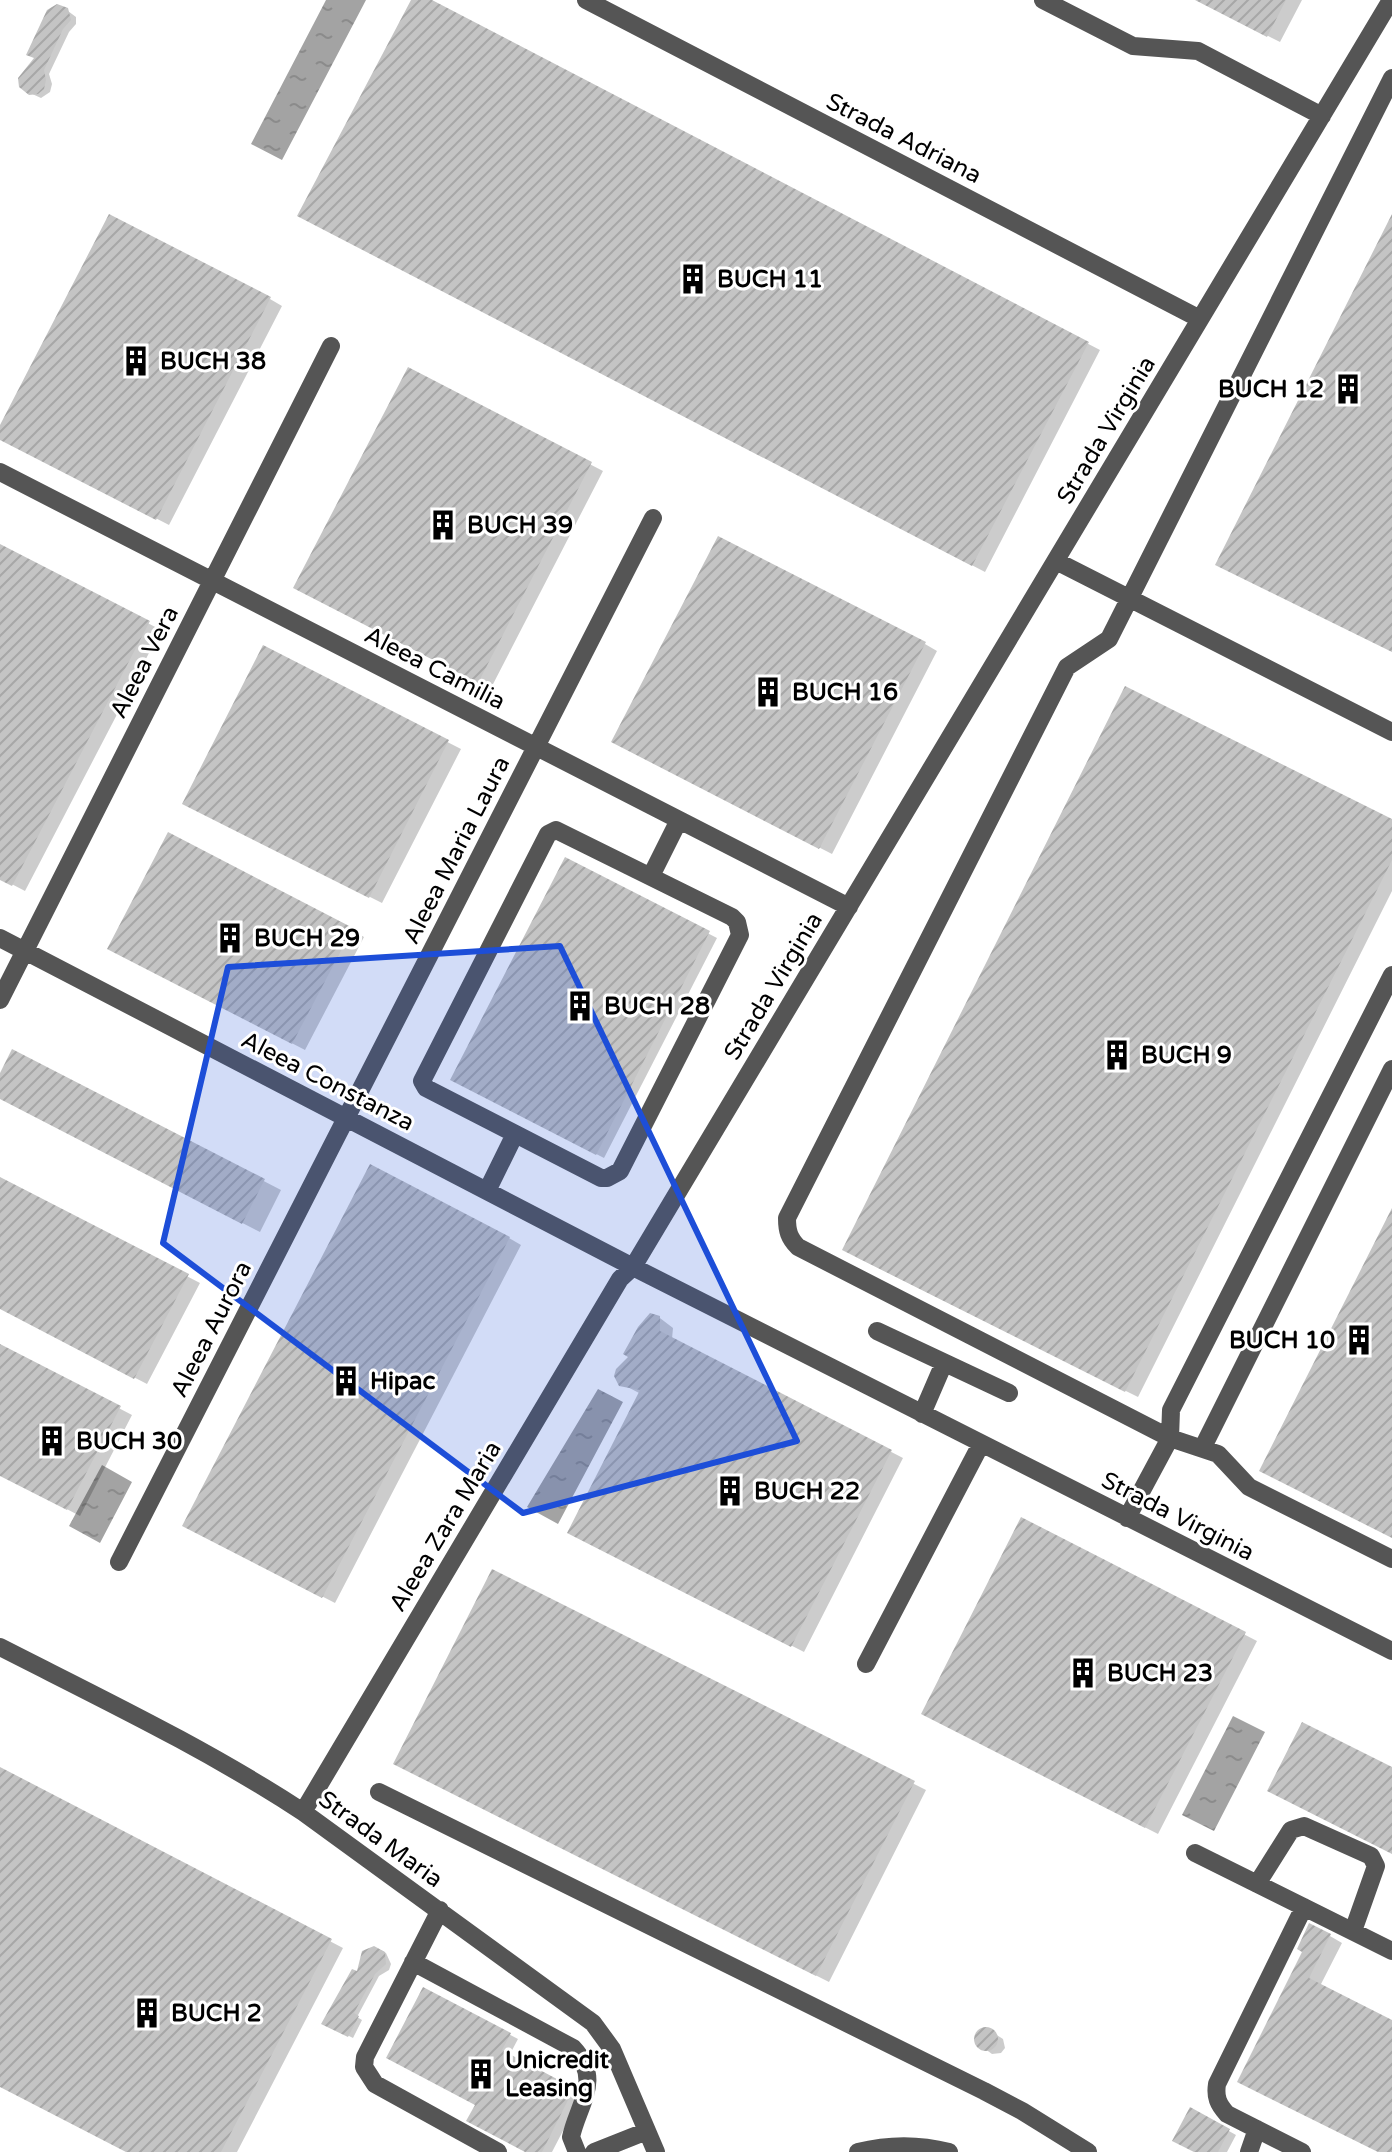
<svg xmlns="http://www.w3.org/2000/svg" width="1392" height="2152" viewBox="0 0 1392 2152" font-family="'Varela Round',sans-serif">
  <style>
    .water { fill: url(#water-ripples) }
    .shadow { fill: #0003 }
    .building { fill: url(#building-hatch) }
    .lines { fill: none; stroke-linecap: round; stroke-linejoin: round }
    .minor { stroke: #555; stroke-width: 18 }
    .marked { fill: #1d4ed8; fill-opacity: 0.2; stroke: #1d4ed8; stroke-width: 6; stroke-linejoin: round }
    .labels { text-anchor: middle; stroke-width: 6; stroke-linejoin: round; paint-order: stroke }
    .street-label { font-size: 24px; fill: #000; stroke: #fff }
    .poi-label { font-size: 24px; font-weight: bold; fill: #000; stroke: #fff; text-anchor: start }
  </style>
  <defs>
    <pattern id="water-ripples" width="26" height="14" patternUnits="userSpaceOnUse" patternTransform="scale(2)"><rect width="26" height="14" fill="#a3a3a3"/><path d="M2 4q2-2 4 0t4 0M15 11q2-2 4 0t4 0" fill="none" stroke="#8b8b8b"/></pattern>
    <pattern id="building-hatch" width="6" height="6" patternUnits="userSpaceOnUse" patternTransform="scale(2)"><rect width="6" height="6" fill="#c4c4c4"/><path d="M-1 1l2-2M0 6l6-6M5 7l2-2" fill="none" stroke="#a7a7a7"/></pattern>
  </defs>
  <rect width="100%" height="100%" fill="#fff"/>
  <path class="water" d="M326 0H366L282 160 251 144Z
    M598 1389 623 1402 558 1524 527 1507Z
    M102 1465 132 1482 100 1543 69 1526Z
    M1233 1716 1265 1732 1214 1831 1182 1815Z"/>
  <path class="shadow" d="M413 0H428L1100 350 985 572 312 222Z
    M1198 0H1302L1280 42Z
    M64 8 76 17V24L69 32 49 74 52 84 50 92 41 98 30 93 36 58Z
    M270 299 282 306 169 525 0 438V429Z
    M408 370 603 471 491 688 308 595Z
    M0 546 161 630 25 891 0 878Z
    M925 644 937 651 832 854 626 749Z
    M264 648 461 749 382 903 197 810Z
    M1392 821V891L1138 1397 856 1257Z
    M566 860 717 938 604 1158 461 1084Z
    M352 930 364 937 305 1050 122 955Z
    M13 1052 281 1190 260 1232 0 1098V1077Z
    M0 1179 200 1283 147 1384 0 1308Z
    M509 1238 521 1245 335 1603 197 1532Z
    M656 1315 673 1328 672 1339 903 1458 804 1652 582 1539 641 1394 618 1382Z
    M0 1346 132 1415 80 1516 0 1474Z
    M1022 1520 1257 1641 1158 1834 935 1720Z
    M493 1571 926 1790 829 1982 408 1770Z
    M0 1769 343 1948 237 2152H128L0 2085Z
    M1330 1936 1342 1943 1320 1986 1392 2022V2152H1380L1252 2088 1304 1951Z
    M381 1950 386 1953 391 1964 389 1970 379 1976 357 2017 362 2020 353 2038 323 2023 358 1974Z
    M424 1990 518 2039 509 2056 581 2096 552 2152H529L477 2104Z
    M989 2030 1003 2039 1005 2048 1001 2053 992 2054 977 2043 980 2031Z
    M1190 2109 1236 2135 1227 2152H1197Z"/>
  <path class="building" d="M411 0H432L1089 342 972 566 297 216Z
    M1195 0H1286L1267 37Z
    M57 4 68 8 71 20 63 29 44 70 46 80 44 89 38 94 29 95 19 87 18 78 34 58 26 55 47 10Z
    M109 214 271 297 156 520 0 440V425Z
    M1392 214V652L1215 565Z
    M408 367 592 462 478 683 293 588Z
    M718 536 926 642 819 849 611 742Z
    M0 544 150 621 12 886 0 880Z
    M263 645 449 740 369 898 182 804Z
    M1125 686 1392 819V860L1125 1392 842 1250Z
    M168 832 353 928 292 1044 107 949Z
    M565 857 710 931 596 1155 450 1080Z
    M12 1049 265 1179 242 1224 0 1099V1073Z
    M370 1164 510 1237 322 1598 182 1526Z
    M0 1177 189 1274 134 1379 0 1309Z
    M1392 1208V1538L1259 1471Z
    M650 1313 660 1316V1331L892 1450 791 1647 567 1533 640 1390 619 1386 614 1376 616 1369 628 1357 623 1354 638 1327Z
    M0 1344 121 1406 67 1510 0 1476Z
    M1021 1517 1246 1632 1145 1828 921 1714Z
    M492 1569 915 1781 816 1976 393 1764Z
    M1302 1722 1392 1767V1854L1267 1791Z
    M0 1767 332 1939 221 2152H126L0 2087Z
    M1309 1923 1331 1934 1309 1978 1392 2020V2152H1378L1237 2082 1302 1952 1297 1949Z
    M374 1946 385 1952 386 1964 375 1974 354 2013 359 2016 348 2037 321 2024 352 1969 357 1971 362 1951Z
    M423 1987 511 2033 502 2050 574 2088 542 2152H525L466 2121 475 2105 386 2058Z
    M974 2039a12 12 0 1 1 24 0a12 12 0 1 1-24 0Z
    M1190 2107 1230 2129 1218 2152H1194L1172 2141Z"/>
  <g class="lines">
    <path class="minor" d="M586 0 1200 319
      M1043 0 1133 46 1198 51 1322 116
      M1392 78 1109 639 1067 667 787 1218C787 1231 789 1238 798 1247L1170 1438 1218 1454 1249 1487 1392 1559
      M0 472 849 907
      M1056 561 1392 732
      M556 830 732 917 737 922 740 935 620 1171 607 1178H601L426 1088 422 1081 548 834Z
      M651 876 679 820
      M0 938 633 1267 1392 1651
      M0 1000 331 346
      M487 1191 515 1134
      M877 1331 1009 1393
      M922 1414 944 1363
      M1203 1447 1392 1069
      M1127 1518 1170 1438 1171 1410 1392 975
      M119 1562 653 518
      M0 1647C102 1699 207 1749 303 1812L593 2023 612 2049 656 2152
      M866 1664 981 1444
      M379 1792 984 2091 1022 2111 1088 2152
      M303 1812 620 1279 633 1267 1391 0
      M1195 1853 1392 1951
      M1257 1884 1291 1830 1304 1826 1371 1856 1376 1866 1353 1931
      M440 1910 365 2057 364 2067 375 2084 498 2152
      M413 1962 573 2048C603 2080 578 2104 571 2137L577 2152
      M594 2152 647 2131
      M858 2152C890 2144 918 2144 949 2152
      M1249 2152 1257 2129
      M1302 2152 1227 2114C1218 2104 1215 2097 1217 2084L1304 1907"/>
  </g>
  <path class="marked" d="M560 946 797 1441 523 1513 163 1243 228 967Z"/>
  <defs>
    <g id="building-bare" transform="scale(2.4)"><path d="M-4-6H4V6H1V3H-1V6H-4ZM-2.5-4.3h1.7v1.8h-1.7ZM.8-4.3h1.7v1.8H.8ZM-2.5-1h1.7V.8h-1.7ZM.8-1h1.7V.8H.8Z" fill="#000" stroke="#fff" stroke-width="2.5" paint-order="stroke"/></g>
  </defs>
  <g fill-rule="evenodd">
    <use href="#building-bare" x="693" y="279"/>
    <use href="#building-bare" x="136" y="361"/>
    <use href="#building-bare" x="1348" y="389"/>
    <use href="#building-bare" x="443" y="525"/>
    <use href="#building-bare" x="768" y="692"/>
    <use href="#building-bare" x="230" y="938"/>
    <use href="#building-bare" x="580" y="1006"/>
    <use href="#building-bare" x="1117" y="1055"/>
    <use href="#building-bare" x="1359" y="1340"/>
    <use href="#building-bare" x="346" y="1381"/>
    <use href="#building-bare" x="52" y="1441"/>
    <use href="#building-bare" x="730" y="1491"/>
    <use href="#building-bare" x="1083" y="1673"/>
    <use href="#building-bare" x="147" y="2013"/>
    <use href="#building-bare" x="481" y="2074"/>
  </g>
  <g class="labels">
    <g class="street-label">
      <text transform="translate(904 138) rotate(27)" y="8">Strada Adriana</text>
      <text transform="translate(1106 430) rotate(-59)" y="8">Strada Virginia</text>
      <text transform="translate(144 662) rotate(-63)" y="8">Aleea Vera</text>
      <text transform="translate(435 668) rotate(27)" y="8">Aleea Camilia</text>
      <text transform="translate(456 850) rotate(-63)" y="8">Aleea Maria Laura</text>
      <text transform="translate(773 986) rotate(-59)" y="8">Strada Virginia</text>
      <text transform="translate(328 1081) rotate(27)" y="8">Aleea Constanza</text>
      <text transform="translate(211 1329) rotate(-63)" y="8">Aleea Aurora</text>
      <text transform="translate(1178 1516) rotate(27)" y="8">Strada Virginia</text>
      <text transform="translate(445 1526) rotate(-59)" y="8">Aleea Zara Maria</text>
      <text transform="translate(381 1839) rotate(36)" y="8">Strada Maria</text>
    </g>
    <g class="poi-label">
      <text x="717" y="287">BUCH 11</text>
      <text x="160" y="369">BUCH 38</text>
      <text x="1324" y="397" text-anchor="end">BUCH 12</text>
      <text x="467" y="533">BUCH 39</text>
      <text x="792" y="700">BUCH 16</text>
      <text x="254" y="946">BUCH 29</text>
      <text x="604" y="1014">BUCH 28</text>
      <text x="1141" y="1063">BUCH 9</text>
      <text x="1335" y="1348" text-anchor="end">BUCH 10</text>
      <text x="370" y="1389">Hipac</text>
      <text x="76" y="1449">BUCH 30</text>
      <text x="754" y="1499">BUCH 22</text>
      <text x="1107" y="1681">BUCH 23</text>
      <text x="171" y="2021">BUCH 2</text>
      <text x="505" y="2068">Unicredit<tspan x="505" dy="28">Leasing</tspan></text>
    </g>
  </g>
</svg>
